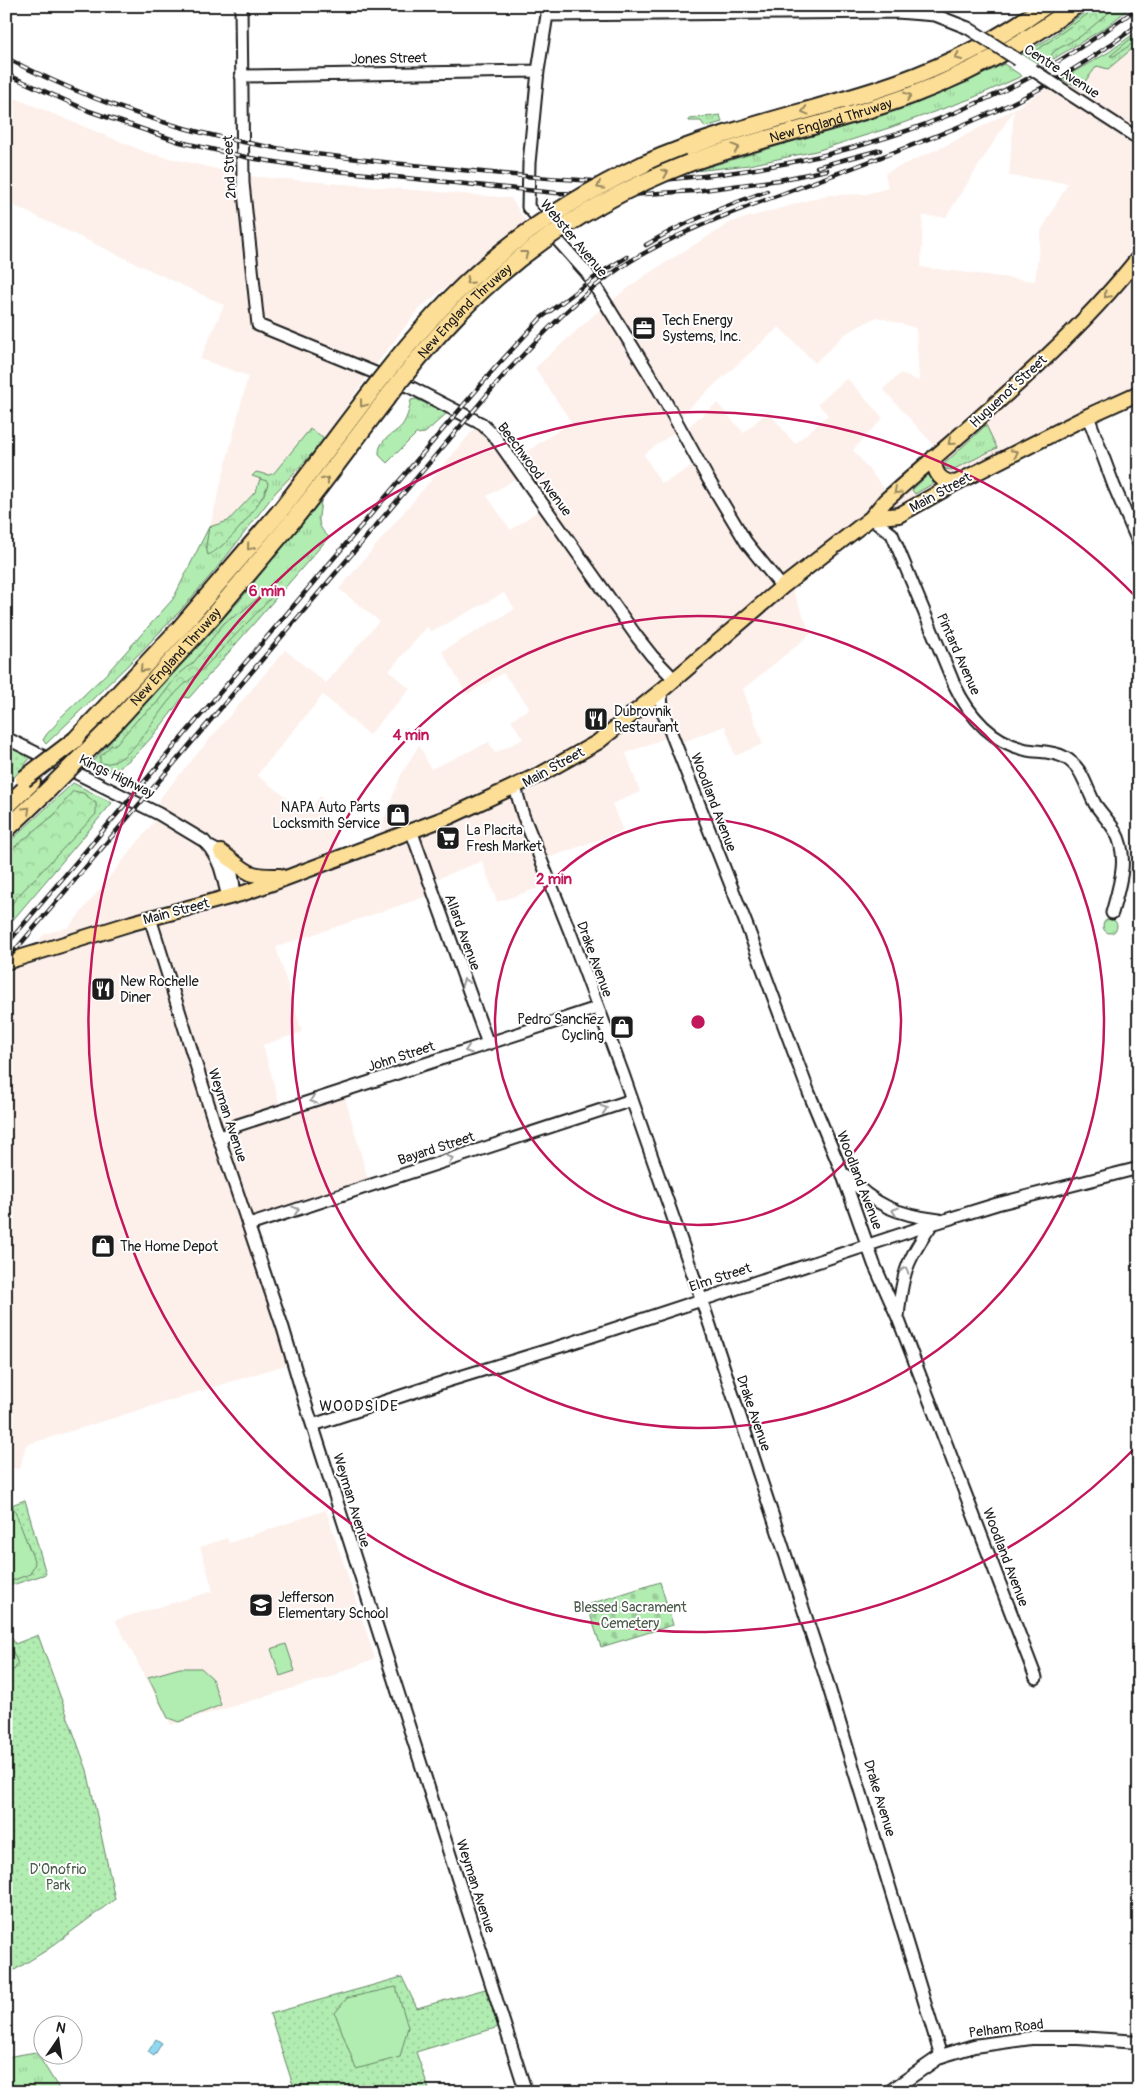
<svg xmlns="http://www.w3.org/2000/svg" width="1145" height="2098" viewBox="0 0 1145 2098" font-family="Pangolin,sans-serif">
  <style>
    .built { fill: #fdf0eb; fill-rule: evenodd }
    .grass { fill: url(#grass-tufts); stroke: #668466 }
    .forest { fill: url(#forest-crowns); stroke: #668466 }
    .cemetery { fill: url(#cemetery-stones); stroke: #668466 }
    .park { fill: url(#park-dots); stroke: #668466 }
    .garden { fill: #b1ecb1; stroke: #668466 }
    .water { fill: #90daf1; stroke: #628e9c }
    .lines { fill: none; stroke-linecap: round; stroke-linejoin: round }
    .tertiary-casing { stroke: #1c1c1c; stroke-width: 15 }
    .secondary-casing { stroke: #1c1c1c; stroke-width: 16 }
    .primary-casing { stroke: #1c1c1c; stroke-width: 18 }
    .motorway-casing { stroke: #1c1c1c; stroke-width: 20 }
    .tertiary { stroke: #fff; stroke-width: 11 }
    .secondary { stroke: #fff; stroke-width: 12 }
    .primary { stroke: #fcde96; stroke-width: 14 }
    .motorway { stroke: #fcde96; stroke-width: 16 }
    .rail-casing { stroke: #1c1c1c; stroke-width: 4.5 }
    .rail { stroke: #fff; stroke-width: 2.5; stroke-dasharray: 8; stroke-linecap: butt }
    .tertiary-bridge-casing { stroke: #1c1c1c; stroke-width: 15; stroke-linecap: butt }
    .motorway-bridge-casing { stroke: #1c1c1c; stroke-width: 20; stroke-linecap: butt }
    .tertiary-bridge { stroke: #fff; stroke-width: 11 }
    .motorway-bridge { stroke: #fcde96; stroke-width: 16 }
    .oneway { stroke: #97875f }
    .oneway2 { stroke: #999 }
    .ring { fill: none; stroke: #c2185b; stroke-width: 2.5 }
    .labels { text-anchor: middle; stroke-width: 4; stroke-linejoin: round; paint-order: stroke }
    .street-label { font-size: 14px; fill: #1c1c1c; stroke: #fff }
    .poi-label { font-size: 14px; fill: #1c1c1c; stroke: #fff; text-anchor: start }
    .park-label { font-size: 14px; fill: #495a49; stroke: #fff }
    .neighbourhood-label { font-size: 15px; letter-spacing: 1px; fill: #1c1c1c; stroke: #fff }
    .centre { fill: #c2185b; stroke: #fff; stroke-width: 2.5 }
    .ring-label { font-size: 15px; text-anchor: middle; font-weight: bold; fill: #c2185b; stroke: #fff; stroke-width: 4; stroke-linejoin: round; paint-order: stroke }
  </style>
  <defs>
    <pattern id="grass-tufts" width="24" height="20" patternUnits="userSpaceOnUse" patternTransform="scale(1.25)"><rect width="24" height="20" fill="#b1ecb1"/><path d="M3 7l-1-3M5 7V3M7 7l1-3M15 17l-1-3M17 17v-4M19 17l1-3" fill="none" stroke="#98ca98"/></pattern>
    <pattern id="forest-crowns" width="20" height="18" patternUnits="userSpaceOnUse" patternTransform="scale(1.25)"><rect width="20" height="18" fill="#b1ecb1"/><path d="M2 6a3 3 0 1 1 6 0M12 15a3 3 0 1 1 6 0" fill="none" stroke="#98ca98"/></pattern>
    <pattern id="cemetery-stones" width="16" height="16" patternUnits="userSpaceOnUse" patternTransform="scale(1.25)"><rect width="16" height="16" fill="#b1ecb1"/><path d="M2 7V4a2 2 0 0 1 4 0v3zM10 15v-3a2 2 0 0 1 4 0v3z" fill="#98ca98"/></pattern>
    <pattern id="park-dots" width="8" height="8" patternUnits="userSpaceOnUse" patternTransform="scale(1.25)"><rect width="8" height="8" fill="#b1ecb1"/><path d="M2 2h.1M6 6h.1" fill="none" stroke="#98ca98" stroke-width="1.8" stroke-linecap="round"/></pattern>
  </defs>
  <rect width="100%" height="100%" fill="#fff"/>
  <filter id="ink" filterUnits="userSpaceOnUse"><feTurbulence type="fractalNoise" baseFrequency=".02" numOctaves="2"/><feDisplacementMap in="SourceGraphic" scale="10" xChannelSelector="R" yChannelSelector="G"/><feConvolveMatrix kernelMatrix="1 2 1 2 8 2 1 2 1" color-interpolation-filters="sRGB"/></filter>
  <g filter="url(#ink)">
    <path class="built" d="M1139 43V389L938 491 870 521 790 584 811 634 743 689 763 744 735 756 725 726 675 745 671 736 626 753 640 792 612 804 623 831 543 860 551 884 497 902 482 861 427 883 431 895 276 947 302 1032 263 1045 282 1113 344 1093 369 1183 247 1224 292 1363 26 1445 20 1469 6 1467V980L44 934 69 927 158 817 159 799 285 650 326 683 379 621 339 589 480 422 514 460 571 422 535 368 596 313 644 276 731 222 827 195 866 194 888 188 885 173 951 143 1014 109 1061 79 1080 88 1097 66ZM1014 110 1009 176 1068 183 1041 231 1035 281 921 267 923 216 946 217ZM877 317 916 328 919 381 901 373 883 389 938 450 889 494 853 450 883 418 847 378 818 404 828 415 795 444 768 411 744 433 717 403 684 430 700 461 666 482 661 483 644 454 682 427 678 418 779 327 815 363 845 334ZM524 474 546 505 511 530 487 496ZM504 593 515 609 442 651 467 695 503 673 530 708 511 720 523 739 495 753 489 742 431 769 419 745 401 775 383 821 377 846 343 858 321 795 307 813 257 775 323 695 369 735 410 689 389 671 427 627 431 632Z
      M7 97 15 98 148 153 247 176 511 198 526 222 419 309 375 366 299 472 227 537 209 530 248 376 200 359 224 305 6 202V189L11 181 6 179V145L11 134 6 132Z
      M326 1510 375 1658 330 1677 171 1725 115 1620 213 1591 200 1547 227 1538 229 1543Z"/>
    <path class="grass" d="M1093 6H1132L1106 27 1042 66 1022 54 1050 38Z
      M1139 30V43L1108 69 1097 66 1080 88 1061 79 1109 52Z
      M1004 64 1022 76 970 99 889 128 816 151 749 165 695 171 906 107 965 83Z
      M720 115 722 122 705 127 701 121H689V119Z
      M416 399 447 413 425 433 416 434 387 463 379 455C378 438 395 435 403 424 408 416 409 409 411 400Z
      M986 425 997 448 952 470 945 469V463Z
      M310 429 326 439 275 493 222 562 181 610 128 665 46 744 43 740C47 731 56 727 60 718L107 673 173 599 209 527 226 534 257 496 261 479 252 476 256 472 269 475 274 473Z
      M929 474 934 483 915 494 912 490Z
      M321 497C321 515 313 524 329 537L189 698 183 697C169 715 128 775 104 771 100 770 95 765 91 763L240 600Z
      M73 783 112 803 6 928V845Z
      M1103 926a7 7 0 1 1 14 0a7 7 0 1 1-14 0Z
      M1139 1120V1148C1131 1139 1132 1130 1139 1120Z
      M36 2052 61 2092H6V2057Z"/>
    <path class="forest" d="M1099 6H1117L1081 36 1056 50 1047 59 1038 61 1035 56 1036 51Z
      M1139 32V39L1114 56H1110Z
      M260 479 267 481 268 484C263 503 226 548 208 555L206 546 209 527 228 521 256 491Z
      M270 593 272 597 198 674C184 683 174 694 164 707 150 725 126 769 100 763V757L110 746 116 744 138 719 156 704 177 676 194 662 224 623 241 612 263 594Z
      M73 791 83 793 96 803V814L17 897 6 912V854L54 815Z"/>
    <path class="cemetery" d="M660 1582 673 1625 601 1647 587 1605Z"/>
    <path class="park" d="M6 741 32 756 6 787Z
      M25 1500 46 1574 6 1587V1507Z
      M6 1626 15 1644 38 1635 87 1770 115 1899 47 1950 13 1971 11 1920 6 1911Z
      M402 1977 417 2008 489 1988 502 2026 416 2052 430 2092H281L293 2085 270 2014Z"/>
    <path class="garden" d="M13 1506 35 1563 30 1574 6 1583V1508Z
      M6 1636 18 1664 14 1670H6Z
      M286 1644 295 1671 280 1676 271 1649Z
      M180 1668H201L212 1678 221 1705 179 1722 168 1718 148 1677Z
      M396 1987 408 2027 400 2057 356 2069 335 2013 347 1998Z"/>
    <path class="water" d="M156 2039 162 2043 154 2056 148 2052Z"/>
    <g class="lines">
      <g class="tertiary-casing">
        <path id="tertiary" d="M241 6 243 183 258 325 412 388 482 424 495 437 637 637 652 656 674 679
          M546 6 547 15 538 71 529 163 528 207 587 273 658 388 707 477 746 542 782 587
          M547 15 897 12 935 15 968 28
          M241 76 538 71
          M1065 91 1139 139
          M1088 416 1114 486 1139 544
          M871 518 892 534 954 684C969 716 991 742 1027 750 1039 752 1053 751 1064 757 1083 767 1085 786 1095 804 1101 813 1109 821 1115 831 1130 857 1119 887 1112 913
          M661 691 662 710 747 926 809 1093 841 1170 874 1264 898 1318 1036 1678
          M6 738 159 814 204 841C214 851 220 864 223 877 225 884 225 890 229 896L234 888C232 868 230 856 210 847
          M515 787 523 815 570 932 623 1074 697 1286 826 1678 941 2056
          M411 830 488 1044
          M150 918 220 1141 283 1328 305 1402 526 2092
          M220 1141 235 1126 597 1008
          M846 1175C874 1206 899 1215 939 1220
          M249 1225 632 1100
          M898 1317C902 1273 907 1260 932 1224
          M313 1425 447 1381 571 1343 932 1224 997 1204 1139 1168"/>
      </g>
      <g class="secondary-casing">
        <path id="secondary" d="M889 2092 941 2056 974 2046 1031 2038H1078L1139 2042"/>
      </g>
      <g class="primary-casing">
        <path id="primary" d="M934 457C934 473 939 482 956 483
          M871 518 899 515 956 483 1088 416 1139 393
          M221 852C248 871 244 877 280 876
          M6 962 132 923 244 893 278 881 451 816 543 773 598 742 661 691 782 587 871 518 885 501C972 423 1066 349 1139 257"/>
      </g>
      <g class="motorway-casing">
        <g id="motorway">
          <path id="s1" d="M689 163C762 137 839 122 912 95 971 73 1025 43 1075 6"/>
          <path d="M644 164C719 131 798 115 876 90 935 71 994 43 1045 6"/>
          <path id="s2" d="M114 724 211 618 295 518"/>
          <path d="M75 740 181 627 281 510"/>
          <path d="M6 807 32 782"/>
          <path d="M6 830 48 790"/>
        </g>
      </g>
      <use href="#tertiary" class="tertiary"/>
      <use href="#secondary" class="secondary"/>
      <use href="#primary" class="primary"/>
      <use href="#motorway" class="motorway"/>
      <g class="rail-casing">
        <path id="rail" d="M6 58C63 87 122 111 184 128 259 149 336 157 413 165 469 171 524 177 580 180 595 181 612 183 627 183 645 182 663 180 681 178 800 168 917 136 1023 81 1064 60 1102 34 1139 7
          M6 74 89 111 180 142 250 158 326 170 556 193 627 195 695 191 779 180 827 170
          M817 167 880 150
          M646 245C684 222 726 206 767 191
          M6 945 495 368 541 318 602 272 627 257
          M6 961 504 375C547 329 594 279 650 250 692 227 737 210 782 194 853 167 924 143 993 112 1045 89 1094 58 1139 24"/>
      </g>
      <use href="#rail" class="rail"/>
      <g class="tertiary-bridge-casing">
        <path id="tertiary-bridge" d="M968 28 1018 60
          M1033 70 1065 91"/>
      </g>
      <g class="motorway-bridge-casing">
        <g id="motorway-bridge">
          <path d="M281 510C332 446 378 377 434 316 492 252 565 201 644 164"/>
          <path id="s3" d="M295 518C350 450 398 376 459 313 524 246 603 196 689 163"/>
          <path d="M24 779 75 740"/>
          <path d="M48 790 114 724"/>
        </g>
      </g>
      <use href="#tertiary-bridge" class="tertiary-bridge"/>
      <use href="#motorway-bridge" class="motorway-bridge"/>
    </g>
    <defs><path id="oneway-chevron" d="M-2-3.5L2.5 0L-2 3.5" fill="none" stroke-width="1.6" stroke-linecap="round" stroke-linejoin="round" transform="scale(1.25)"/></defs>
    <g class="oneway">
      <use href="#oneway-chevron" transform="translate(958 57) rotate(155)"/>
      <use href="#oneway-chevron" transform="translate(908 96) rotate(-20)"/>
      <use href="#oneway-chevron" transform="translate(805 111) rotate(165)"/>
      <use href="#oneway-chevron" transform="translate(736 148) rotate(-17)"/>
      <use href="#oneway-chevron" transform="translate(665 173) rotate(-22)"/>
      <use href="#oneway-chevron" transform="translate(600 186) rotate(151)"/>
      <use href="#oneway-chevron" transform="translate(525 254) rotate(-38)"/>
      <use href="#oneway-chevron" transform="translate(469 281) rotate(137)"/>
      <use href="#oneway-chevron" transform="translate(1107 295) rotate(133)"/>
      <use href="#oneway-chevron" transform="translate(363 404) rotate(127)"/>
      <use href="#oneway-chevron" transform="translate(951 442) rotate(139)"/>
      <use href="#oneway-chevron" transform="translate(1015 453) rotate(-27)"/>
      <use href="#oneway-chevron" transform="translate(326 480) rotate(-52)"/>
      <use href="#oneway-chevron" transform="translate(897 491) rotate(138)"/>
      <use href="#oneway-chevron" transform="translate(250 547) rotate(130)"/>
      <use href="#oneway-chevron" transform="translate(143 669) rotate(133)"/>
      <use href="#oneway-chevron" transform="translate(27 810) rotate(-44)"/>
    </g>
    <g class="oneway2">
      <use href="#oneway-chevron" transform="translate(465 982) rotate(-110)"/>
      <use href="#oneway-chevron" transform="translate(468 1050) rotate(162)"/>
      <use href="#oneway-chevron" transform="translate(313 1100) rotate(161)"/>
      <use href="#oneway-chevron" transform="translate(604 1109) rotate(-18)"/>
      <use href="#oneway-chevron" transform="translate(450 1159) rotate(-18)"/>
      <use href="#oneway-chevron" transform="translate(296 1210) rotate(-18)"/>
      <use href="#oneway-chevron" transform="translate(895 1211) rotate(-161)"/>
      <use href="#oneway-chevron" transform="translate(905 1270) rotate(-73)"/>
    </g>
  </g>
  <g class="ring">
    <circle cx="698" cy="1022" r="203"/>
    <circle cx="698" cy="1022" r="406"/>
    <path d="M1137 1446A610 610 0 1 1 1137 598"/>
  </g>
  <defs>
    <g id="office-square" transform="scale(1.25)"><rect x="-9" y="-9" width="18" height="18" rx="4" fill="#1c1c1c" stroke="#fff"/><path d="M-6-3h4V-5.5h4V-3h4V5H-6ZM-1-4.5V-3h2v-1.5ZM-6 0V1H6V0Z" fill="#fff"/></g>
    <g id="restaurant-square" transform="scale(1.25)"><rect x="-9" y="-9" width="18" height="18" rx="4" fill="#1c1c1c" stroke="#fff"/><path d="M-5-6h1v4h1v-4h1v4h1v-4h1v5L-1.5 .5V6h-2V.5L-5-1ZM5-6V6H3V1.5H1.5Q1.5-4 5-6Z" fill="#fff"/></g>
    <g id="shop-square" transform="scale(1.25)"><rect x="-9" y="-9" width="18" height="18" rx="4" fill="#1c1c1c" stroke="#fff"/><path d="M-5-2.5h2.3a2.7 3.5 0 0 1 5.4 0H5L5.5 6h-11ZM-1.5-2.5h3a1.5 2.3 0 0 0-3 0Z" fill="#fff"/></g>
    <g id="supermarket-square" transform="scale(1.25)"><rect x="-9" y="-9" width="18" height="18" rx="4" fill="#1c1c1c" stroke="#fff"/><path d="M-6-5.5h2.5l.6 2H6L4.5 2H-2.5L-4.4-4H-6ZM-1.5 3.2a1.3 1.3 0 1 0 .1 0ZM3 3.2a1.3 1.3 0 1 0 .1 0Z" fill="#fff"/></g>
    <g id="school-square" transform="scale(1.25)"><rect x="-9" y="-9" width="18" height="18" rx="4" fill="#1c1c1c" stroke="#fff"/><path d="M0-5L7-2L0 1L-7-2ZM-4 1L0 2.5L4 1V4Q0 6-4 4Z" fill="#fff"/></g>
  </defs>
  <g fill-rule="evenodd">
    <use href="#office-square" x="644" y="328"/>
    <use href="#restaurant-square" x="596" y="719"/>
    <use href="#shop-square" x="398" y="815"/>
    <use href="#supermarket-square" x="448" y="838"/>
    <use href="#restaurant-square" x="103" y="989"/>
    <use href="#shop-square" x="622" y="1027"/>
    <use href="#shop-square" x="103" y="1246"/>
    <use href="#school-square" x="261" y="1605"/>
  </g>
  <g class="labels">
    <g class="street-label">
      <text transform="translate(389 58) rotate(-1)" y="5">Jones Street</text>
      <text transform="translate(1062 71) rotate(33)" y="5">Centre Avenue</text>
      <text dy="5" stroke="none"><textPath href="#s1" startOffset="148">New England Thruway</textPath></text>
      <text transform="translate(229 167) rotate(-93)" y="5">2nd Street</text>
      <text transform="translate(574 238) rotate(50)" y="5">Webster Avenue</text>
      <text dy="5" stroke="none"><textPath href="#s3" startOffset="268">New England Thruway</textPath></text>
      <text transform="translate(1008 391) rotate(-43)" y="5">Huguenot Street</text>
      <text transform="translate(535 469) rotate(53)" y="5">Beechwood Avenue</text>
      <text transform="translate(940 492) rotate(-29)" y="5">Main Street</text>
      <text transform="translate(959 654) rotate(66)" y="5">Pintard Avenue</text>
      <text dy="5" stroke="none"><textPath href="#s2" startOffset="91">New England Thruway</textPath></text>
      <text transform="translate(553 767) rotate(-29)" y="5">Main Street</text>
      <text transform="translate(117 776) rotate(26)" y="5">Kings Highway</text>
      <text transform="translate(714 802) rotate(69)" y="5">Woodland Avenue</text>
      <text transform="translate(176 911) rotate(-15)" y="5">Main Street</text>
      <text transform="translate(463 932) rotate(70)" y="5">Allard Avenue</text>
      <text transform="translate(595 959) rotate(70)" y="5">Drake Avenue</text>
      <text transform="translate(401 1056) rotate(-18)" y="5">John Street</text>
      <text transform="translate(228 1115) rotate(72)" y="5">Weyman Avenue</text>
      <text transform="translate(436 1148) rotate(-18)" y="5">Bayard Street</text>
      <text transform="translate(860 1180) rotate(69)" y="5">Woodland Avenue</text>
      <text transform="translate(720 1277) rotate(-18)" y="5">Elm Street</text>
      <text transform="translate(754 1413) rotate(71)" y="5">Drake Avenue</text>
      <text transform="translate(352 1500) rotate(73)" y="5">Weyman Avenue</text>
      <text transform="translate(1006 1557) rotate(69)" y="5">Woodland Avenue</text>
      <text transform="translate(880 1798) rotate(73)" y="5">Drake Avenue</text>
      <text transform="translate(476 1886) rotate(72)" y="5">Weyman Avenue</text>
      <text transform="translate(1006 2028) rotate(-7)" y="5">Pelham Road</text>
    </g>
    <g class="poi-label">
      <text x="662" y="325">Tech Energy<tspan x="662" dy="16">Systems, Inc.</tspan></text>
      <text x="614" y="716">Dubrovnik<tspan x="614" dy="16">Restaurant</tspan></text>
      <text x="380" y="812" text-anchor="end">NAPA Auto Parts<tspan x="380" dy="16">Locksmith Service</tspan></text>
      <text x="466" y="835">La Placita<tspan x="466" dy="16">Fresh Market</tspan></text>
      <text x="120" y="986">New Rochelle<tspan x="120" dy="16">Diner</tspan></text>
      <text x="604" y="1024" text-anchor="end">Pedro Sanchez<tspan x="604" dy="16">Cycling</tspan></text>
      <text x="120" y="1251">The Home Depot</text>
      <text x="278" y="1602">Jefferson<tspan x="278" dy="16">Elementary School</tspan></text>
    </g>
    <g class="park-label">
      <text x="630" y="1612">Blessed Sacrament<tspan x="630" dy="16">Cemetery</tspan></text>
      <text x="58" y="1874">D'Onofrio<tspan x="58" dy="16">Park</tspan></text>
    </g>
    <g class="neighbourhood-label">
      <text x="359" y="1411">WOODSIDE</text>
    </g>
  </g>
  <circle cx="698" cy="1022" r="8" class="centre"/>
  <g class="ring-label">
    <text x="267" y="596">6 min</text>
    <text x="411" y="740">4 min</text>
    <text x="554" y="884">2 min</text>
  </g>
  <rect width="1145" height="2098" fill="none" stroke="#fff" stroke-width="25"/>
  <rect x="12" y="12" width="1120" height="2073" fill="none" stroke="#1c1c1c" stroke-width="2" filter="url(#ink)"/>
  <g transform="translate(58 2040) rotate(13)"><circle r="24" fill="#ffffff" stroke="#a4a4a4"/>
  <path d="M0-4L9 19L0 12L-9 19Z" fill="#1c1c1c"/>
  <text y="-8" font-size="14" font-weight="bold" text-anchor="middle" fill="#1c1c1c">N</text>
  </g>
</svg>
